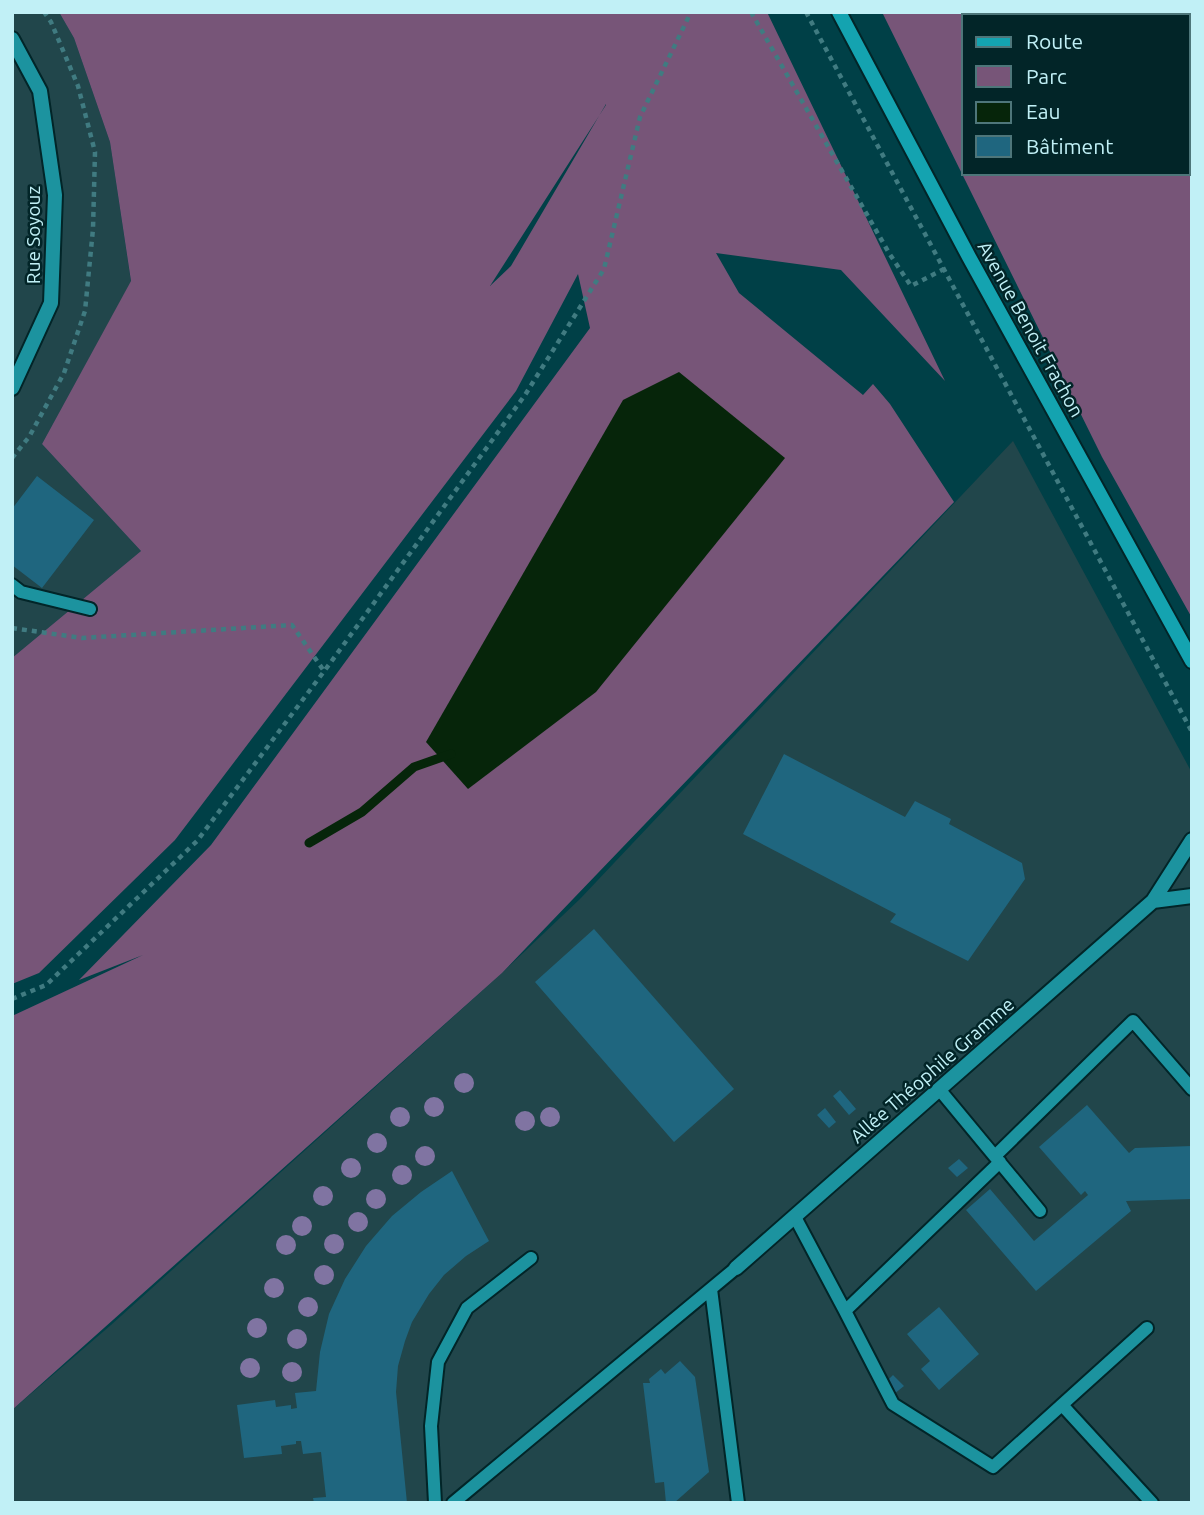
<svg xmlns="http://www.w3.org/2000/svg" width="1204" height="1515" viewBox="0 0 1204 1515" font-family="Ubuntu,sans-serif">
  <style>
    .built { fill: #21464b }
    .green { fill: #775578; fill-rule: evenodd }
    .water { fill: #06250a }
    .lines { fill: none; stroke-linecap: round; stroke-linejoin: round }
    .stream { stroke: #06250a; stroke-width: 9 }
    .building { fill: #1f667f }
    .service-casing { stroke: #022528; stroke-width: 16 }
    .minor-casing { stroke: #022528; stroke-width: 18 }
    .secondary-casing { stroke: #022528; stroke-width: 18 }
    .path { stroke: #407b81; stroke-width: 4.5; stroke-dasharray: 5 5; stroke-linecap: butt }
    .service { stroke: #1c939f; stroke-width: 12 }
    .minor { stroke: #1c939f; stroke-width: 14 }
    .secondary { stroke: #14a3b0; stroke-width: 14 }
    .tree { fill: #8074a2 }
    .labels { text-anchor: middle; stroke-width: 5; stroke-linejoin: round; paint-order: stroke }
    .street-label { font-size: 19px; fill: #c1f0f6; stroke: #022528 }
  </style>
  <rect width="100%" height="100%" fill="#004047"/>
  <path class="built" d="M12 12H59L74 38 110 142 131 282 42 444 141 551 12 658Z
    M1013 441 1192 773V1503H12V1410L111 1325 502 973 580 899Z"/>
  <path class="green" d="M59 12H767L945 381 841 270 716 253 739 293 863 395 873 384 890 404 954 502 502 973 12 1410V1016L143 955 79 980 211 845 590 328 578 274 516 391 175 840 39 973 12 984V658L141 551 42 444 131 281 110 142 74 38ZM606 104 511 266 490 286 606 105Z
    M882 12H1192V618L1102 457ZM964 16H1188V173H964Z"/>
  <path class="water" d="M679 372 785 458 596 692 468 789 426 742 623 400Z"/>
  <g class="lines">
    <path class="stream" d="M309 843 362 812 414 767 451 754"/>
  </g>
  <path class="building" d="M37 476 94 520 42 588 12 565V509Z
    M784 754 905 817 915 801 951 819 949 824 1022 863 1025 879 968 961 890 922 896 914 743 834Z
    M594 929 734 1089 674 1142 535 982Z
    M840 1090 856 1109 849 1115 833 1096Z
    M1087 1105 1129 1153 1135 1148 1192 1146V1199L1126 1201 1131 1211 1036 1291 966 1210 990 1189 1034 1241 1088 1195 1085 1191 1081 1195 1039 1147Z
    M825 1108 836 1122 829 1128 817 1115Z
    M959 1159 968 1168 957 1177 948 1168Z
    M452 1171 489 1241 466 1256 444 1275 429 1294 412 1322 405 1341 398 1366 396 1392 407 1503H314L313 1498 326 1497 321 1452 303 1454 301 1441H296V1444L281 1446 282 1454 244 1458 237 1405 275 1400 276 1407 291 1405V1409L297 1408 295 1393 316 1391 320 1352 329 1314 345 1279 366 1246 392 1216 421 1192Z
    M939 1307 979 1354 939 1390 921 1369 930 1361 907 1334Z
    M680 1361 695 1377 709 1472 674 1503H666L664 1482 655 1483 643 1383H650L649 1379 661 1369 665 1374Z
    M893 1375 904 1386 894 1394 885 1383Z"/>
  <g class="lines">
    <g class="service-casing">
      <path id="service" d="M12 585 21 592 90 609
        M939 1089 1040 1211
        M995 1156 1133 1021 1192 1089
        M1000 1162 845 1311 893 1404 993 1467 1147 1328
        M795 1217 845 1311
        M711 1289 738 1503
        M1063 1406 1152 1503
        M435 1503 431 1426 438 1362 467 1308 531 1258
        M453 1503 736 1268"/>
    </g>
    <g class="minor-casing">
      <path id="minor" d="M12 39 40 91 55 195 51 303 12 388
        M1192 840 1153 901 1192 896
        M736 1268 1153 901"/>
    </g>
    <g class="secondary-casing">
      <path id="secondary" d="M839 12 969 257 1192 661"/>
    </g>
    <path class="path" d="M751 12 889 253 911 286 944 269
      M806 12 1192 732
      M1188 86 1192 85
      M12 458 29 437 64 373 85 311 93 229 95 152 78 86 51 22 44 12
      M12 628 82 638 292 625 324 671
      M12 999 46 985 197 841 331 662 525 395 604 269 640 117 691 12"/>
    <use href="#service" class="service"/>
    <use href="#minor" class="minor"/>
    <use href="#secondary" class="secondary"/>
  </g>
  <g class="tree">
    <circle cx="464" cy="1083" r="10"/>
    <circle cx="434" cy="1107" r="10"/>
    <circle cx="400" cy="1117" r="10"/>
    <circle cx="550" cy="1117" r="10"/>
    <circle cx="525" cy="1121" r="10"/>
    <circle cx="377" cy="1143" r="10"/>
    <circle cx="425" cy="1156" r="10"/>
    <circle cx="351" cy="1168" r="10"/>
    <circle cx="402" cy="1175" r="10"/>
    <circle cx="323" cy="1196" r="10"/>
    <circle cx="376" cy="1199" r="10"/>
    <circle cx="358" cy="1222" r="10"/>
    <circle cx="302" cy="1226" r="10"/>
    <circle cx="334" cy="1244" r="10"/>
    <circle cx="286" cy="1245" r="10"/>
    <circle cx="324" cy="1275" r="10"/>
    <circle cx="274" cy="1288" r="10"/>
    <circle cx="308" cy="1307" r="10"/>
    <circle cx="257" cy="1328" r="10"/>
    <circle cx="297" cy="1339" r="10"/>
    <circle cx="250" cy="1368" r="10"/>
    <circle cx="292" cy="1372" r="10"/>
  </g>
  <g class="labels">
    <g class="street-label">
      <text transform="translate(33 235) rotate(-90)" y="7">Rue Soyouz</text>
      <text transform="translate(1031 329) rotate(61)" y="7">Avenue Benoit Frachon</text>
      <text transform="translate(932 1070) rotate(-41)" y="7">Allée Théophile Gramme</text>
    </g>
  </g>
  <rect width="1204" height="1515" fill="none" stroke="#c1f0f6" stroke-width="28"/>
  <rect x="962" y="14" width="228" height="161" fill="#022528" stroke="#4e767a" stroke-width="2"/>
  <rect x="976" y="37" width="35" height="10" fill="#14a3b0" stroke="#4e767a" stroke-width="2"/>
  <text x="1026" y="49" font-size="21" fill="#c1f0f6">Route</text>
  <rect x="976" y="66" width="35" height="21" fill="#775578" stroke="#4e767a" stroke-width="2"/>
  <text x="1026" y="84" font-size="21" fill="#c1f0f6">Parc</text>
  <rect x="976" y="102" width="35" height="21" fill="#06250a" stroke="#4e767a" stroke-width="2"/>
  <text x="1026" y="119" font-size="21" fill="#c1f0f6">Eau</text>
  <rect x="976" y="136" width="35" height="21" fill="#1f667f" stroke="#4e767a" stroke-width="2"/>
  <text x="1026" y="154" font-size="21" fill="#c1f0f6">Bâtiment</text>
</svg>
